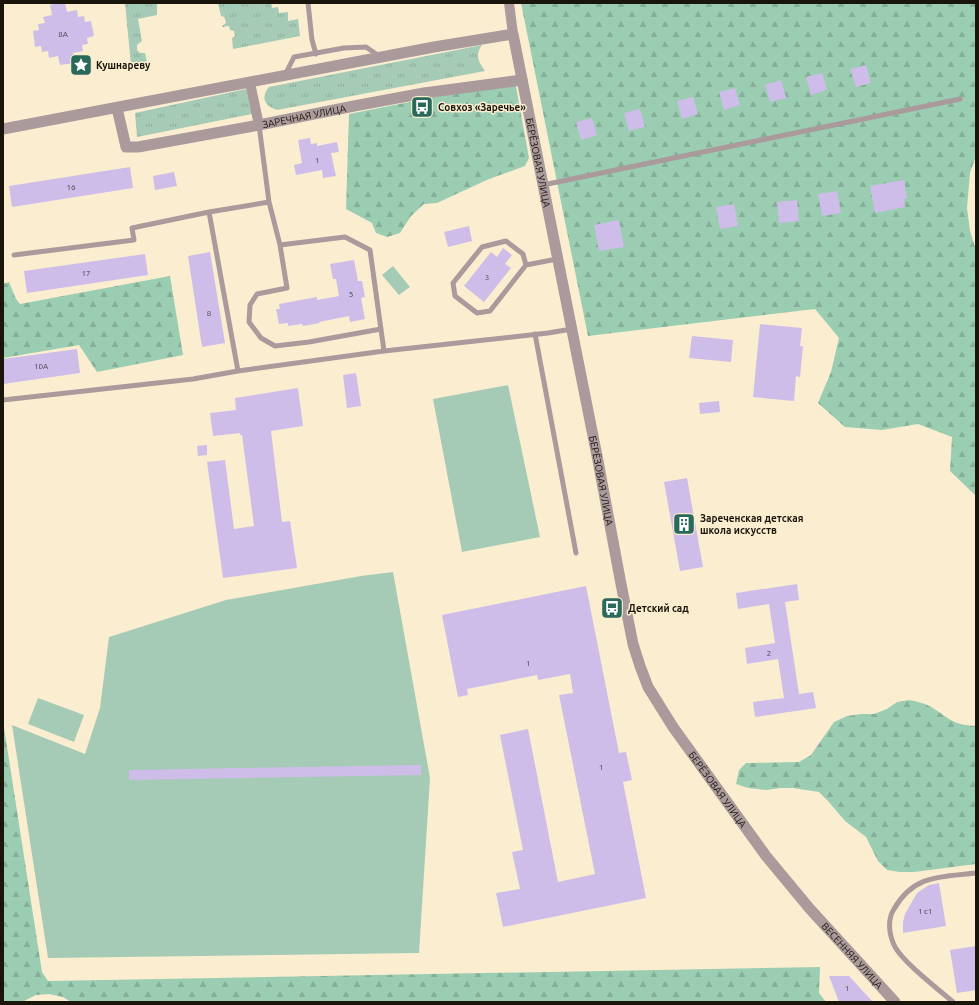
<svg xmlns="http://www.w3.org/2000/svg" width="979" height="1005" viewBox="0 0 979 1005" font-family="Ubuntu,sans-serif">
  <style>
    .grass { fill: url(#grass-tufts) }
    .forest { fill: url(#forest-firs) }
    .garden { fill: #a5cbb6 }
    .building { fill: #cebde9 }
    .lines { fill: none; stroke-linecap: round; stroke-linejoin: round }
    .service { stroke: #aa9a9c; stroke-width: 5 }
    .minor { stroke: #aa9a9c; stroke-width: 10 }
    .tertiary { stroke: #aa9a9c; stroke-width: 11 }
    .labels { text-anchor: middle; stroke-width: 3; stroke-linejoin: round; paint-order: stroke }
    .number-label { font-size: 8px; fill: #473f42 }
    .poi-label { font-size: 10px; font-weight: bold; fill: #1a150b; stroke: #fbeed0; text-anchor: start }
    .street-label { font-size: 10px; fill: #1a150b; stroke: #fbeed0 }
  </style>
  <defs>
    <pattern id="grass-tufts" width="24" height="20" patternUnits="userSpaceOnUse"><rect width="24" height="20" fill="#a5cbb6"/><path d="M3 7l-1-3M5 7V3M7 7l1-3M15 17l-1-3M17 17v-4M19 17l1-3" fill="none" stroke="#8dad9b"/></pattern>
    <pattern id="forest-firs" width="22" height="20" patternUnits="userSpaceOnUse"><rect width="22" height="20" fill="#9bcdb2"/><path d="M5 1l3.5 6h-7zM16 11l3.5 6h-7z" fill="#85af98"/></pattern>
  </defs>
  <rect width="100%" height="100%" fill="#fbeed0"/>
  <path class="grass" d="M125 3H157V15L138 19 142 41 137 45V50L140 53H145L147 62 131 65Z
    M218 3H271L272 8 278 7 279 13 288 12V21L298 19 300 36 233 49 232 38 235 36 234 31 230 30 229 26 222 27V26L225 24 226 22 224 17 221 16Z
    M482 45C475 55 478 61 485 71L277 110C265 106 260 98 269 87Z
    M246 89 252 114 137 137 135 113Z"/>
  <path class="forest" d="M521 3H976V156L970 173 967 208 970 231 976 250V496L950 471 952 437 918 424 882 430 845 427 818 403 831 372 839 338 815 309 588 336Z
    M515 81 529 158 525 166 489 179 437 203 424 204 411 216 400 233 387 237 376 233 372 223 346 209 349 114Z
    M170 276 183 355 97 372 79 345 3 358V284L9 282 16 299 20 304Z
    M909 700C919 702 928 704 936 710 952 721 956 725 976 726V864L914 872H900L887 870 878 861 866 837 845 821 828 801 819 792 793 788H780L767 790 748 788 736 784 739 770 746 763 799 762 811 755 834 722 847 716 861 714H874L887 709 897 702Z
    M3 721 42 972 48 981 820 967 819 993 826 1002H71L63 997 49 994 36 995 22 1002H3Z"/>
  <path class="garden" d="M393 266 410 287 399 295 382 275Z
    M508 385 540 537 462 552 433 399Z
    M393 572 430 778 419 953 48 958 12 725 85 754 100 708 109 637 226 600 361 576Z
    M38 698 84 715 74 742 28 724Z"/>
  <path class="building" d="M59 3H65L67 12 77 10 78 17 84 16 85 22 91 21 94 36 87 38 88 44 82 45 83 51 73 53 75 63 60 65 58 56 49 58 48 51 42 52 41 46 35 47 33 31 39 30 38 24 45 23 43 17 52 15 50 5Z
    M866 65 871 83 856 87 850 69Z
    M822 73 827 90 811 95 806 77Z
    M781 80 786 98 770 102 765 85Z
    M735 88 740 105 724 110 719 92Z
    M693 97 698 114 682 119 677 101Z
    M640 109 645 127 629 131 624 113Z
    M592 118 597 135 581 140 576 122Z
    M310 138 311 144 317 143V146L337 142 339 152 331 153 336 176 323 178 322 170 296 175 294 165 302 163 298 140Z
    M130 167 133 188 12 207 9 186Z
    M174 172 177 186 155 190 153 176Z
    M904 180 907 198 904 199 905 207 875 213 870 186Z
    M837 191 841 213 822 216 818 194Z
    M797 200 799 221 779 223 777 202Z
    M734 204 738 226 720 229 716 207Z
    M619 220 624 247 599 251 594 225Z
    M469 226 472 241 448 247 444 232Z
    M503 248 512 255 505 264 511 268 484 302 464 286 491 252 497 257Z
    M210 252 225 343 202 347 188 256Z
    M145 254 148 275 27 293 24 271Z
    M354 260 358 281H362L365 297 361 298 365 319 350 322 349 316 319 322 320 323 303 326 302 324 288 326V323L279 324 276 309H280L279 304 317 297V300L339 296 336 279H333L330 264Z
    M760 324 802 328 800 346H803L800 377 796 376 794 401 753 397Z
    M692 336 733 340 731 362 689 358Z
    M77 349 80 373 3 384V359Z
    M356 373 361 406 347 408 343 375Z
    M298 388 303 426 271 431 282 522 290 521 297 568 223 578 207 462 225 460 234 529 254 526 242 435H240V433L213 436 210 413 236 410 235 398Z
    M719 401 720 412 700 414 699 403Z
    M207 445V455L198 456 197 446Z
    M687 478 703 567 680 571 664 482Z
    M797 584 799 600 785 602 799 694 813 692 816 708 755 717 753 702 784 698 778 659 747 664 745 648 775 643 769 604 738 609 736 593Z
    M586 586 619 753 626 752 632 780 623 782 646 898 503 927 496 893 520 889 512 852 523 850 500 735 528 729 558 882 595 874 559 695 573 693 570 674 538 680 537 675 467 689 468 695 458 697 442 615Z
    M421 765V775L129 780V770Z
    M939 883 946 926 903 933V922L905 914 917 893 929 885Z
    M976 946V990L957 993 950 950Z
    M829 976H849L873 1002H839Z"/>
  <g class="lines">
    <path class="service" d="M308 3 312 40 316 54
      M285 75 294 57 344 48 366 47 379 56
      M259 125 269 202 280 245
      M543 185 960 99
      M209 212 269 202
      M14 255 134 240 132 228 209 212 238 371
      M526 265 523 254 506 241 482 247 453 283 455 296 477 313 490 311 526 265 557 259
      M381 329 309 342 275 346 261 338 249 322 250 305 257 294 287 288 280 245 345 237 370 250 384 351
      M535 334 576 553
      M3 400 193 379 238 371 384 351 548 333 572 329
      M953 1002C937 988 905 964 895 947 889 935 887 920 894 909 914 874 941 877 976 873"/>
    <path class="minor" d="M509 3 513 34
      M250 83 259 125"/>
    <g class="tertiary">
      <path id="s1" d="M117 108 126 147H138L259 125 354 106 424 93 522 80"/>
      <path id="s2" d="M3 129 434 47 513 34 598 461 621 584 633 644 640 666 648 687 673 727 766 856 810 909 895 1002"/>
    </g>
  </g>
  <defs>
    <g id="sight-square" transform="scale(1.15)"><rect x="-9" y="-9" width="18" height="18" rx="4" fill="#286959" stroke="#fbeed0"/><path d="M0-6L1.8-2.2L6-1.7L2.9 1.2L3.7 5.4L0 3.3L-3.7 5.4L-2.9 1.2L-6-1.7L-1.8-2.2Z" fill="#fff"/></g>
    <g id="bus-square" transform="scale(1.15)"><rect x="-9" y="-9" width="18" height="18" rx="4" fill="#286959" stroke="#fbeed0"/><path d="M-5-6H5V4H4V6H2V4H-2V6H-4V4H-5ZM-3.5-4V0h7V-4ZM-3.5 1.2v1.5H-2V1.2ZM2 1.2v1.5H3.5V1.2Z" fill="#fff"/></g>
    <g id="building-square" transform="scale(1.15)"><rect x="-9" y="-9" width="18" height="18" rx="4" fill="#286959" stroke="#fbeed0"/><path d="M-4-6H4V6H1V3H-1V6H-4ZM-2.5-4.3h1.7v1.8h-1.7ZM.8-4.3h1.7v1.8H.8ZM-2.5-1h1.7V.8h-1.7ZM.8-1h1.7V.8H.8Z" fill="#fff"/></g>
  </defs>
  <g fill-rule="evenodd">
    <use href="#sight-square" x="81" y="65"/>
    <use href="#bus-square" x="422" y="107"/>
    <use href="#building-square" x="684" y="524"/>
    <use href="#bus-square" x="612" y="608"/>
  </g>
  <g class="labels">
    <g class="number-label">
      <text x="63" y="37">8А</text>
      <text x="317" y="163">1</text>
      <text x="71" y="190">16</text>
      <text x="86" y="276">17</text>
      <text x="487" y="280">3</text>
      <text x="351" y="297">5</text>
      <text x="209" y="316">8</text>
      <text x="41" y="369">10А</text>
      <text x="769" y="656">2</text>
      <text x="528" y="666">1</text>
      <text x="601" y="770">1</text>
      <text x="925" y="914">1 с1</text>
      <text x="847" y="991">1</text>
    </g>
    <g class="poi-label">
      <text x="96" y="69">Кушнареву</text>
      <text x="438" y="111">Совхоз «Заречье»</text>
      <text x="700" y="522">Зареченская детская<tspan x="700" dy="12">школа искусств</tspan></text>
      <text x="628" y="612">Детский сад</text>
    </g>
    <g class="street-label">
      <text dy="4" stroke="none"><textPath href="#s1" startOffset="221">ЗАРЕЧНАЯ УЛИЦА</textPath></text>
      <text dy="4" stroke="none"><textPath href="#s2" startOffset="650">БЕРЁЗОВАЯ УЛИЦА</textPath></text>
      <text dy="4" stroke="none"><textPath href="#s2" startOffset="974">БЕРЁЗОВАЯ УЛИЦА</textPath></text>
      <text dy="4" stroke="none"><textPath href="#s2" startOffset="1310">БЕРЁЗОВАЯ УЛИЦА</textPath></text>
      <text dy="4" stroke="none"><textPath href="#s2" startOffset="1524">ВЕСЕННЯЯ УЛИЦА</textPath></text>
    </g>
  </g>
  <rect width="979" height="1005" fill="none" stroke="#1a150b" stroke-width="8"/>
</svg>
